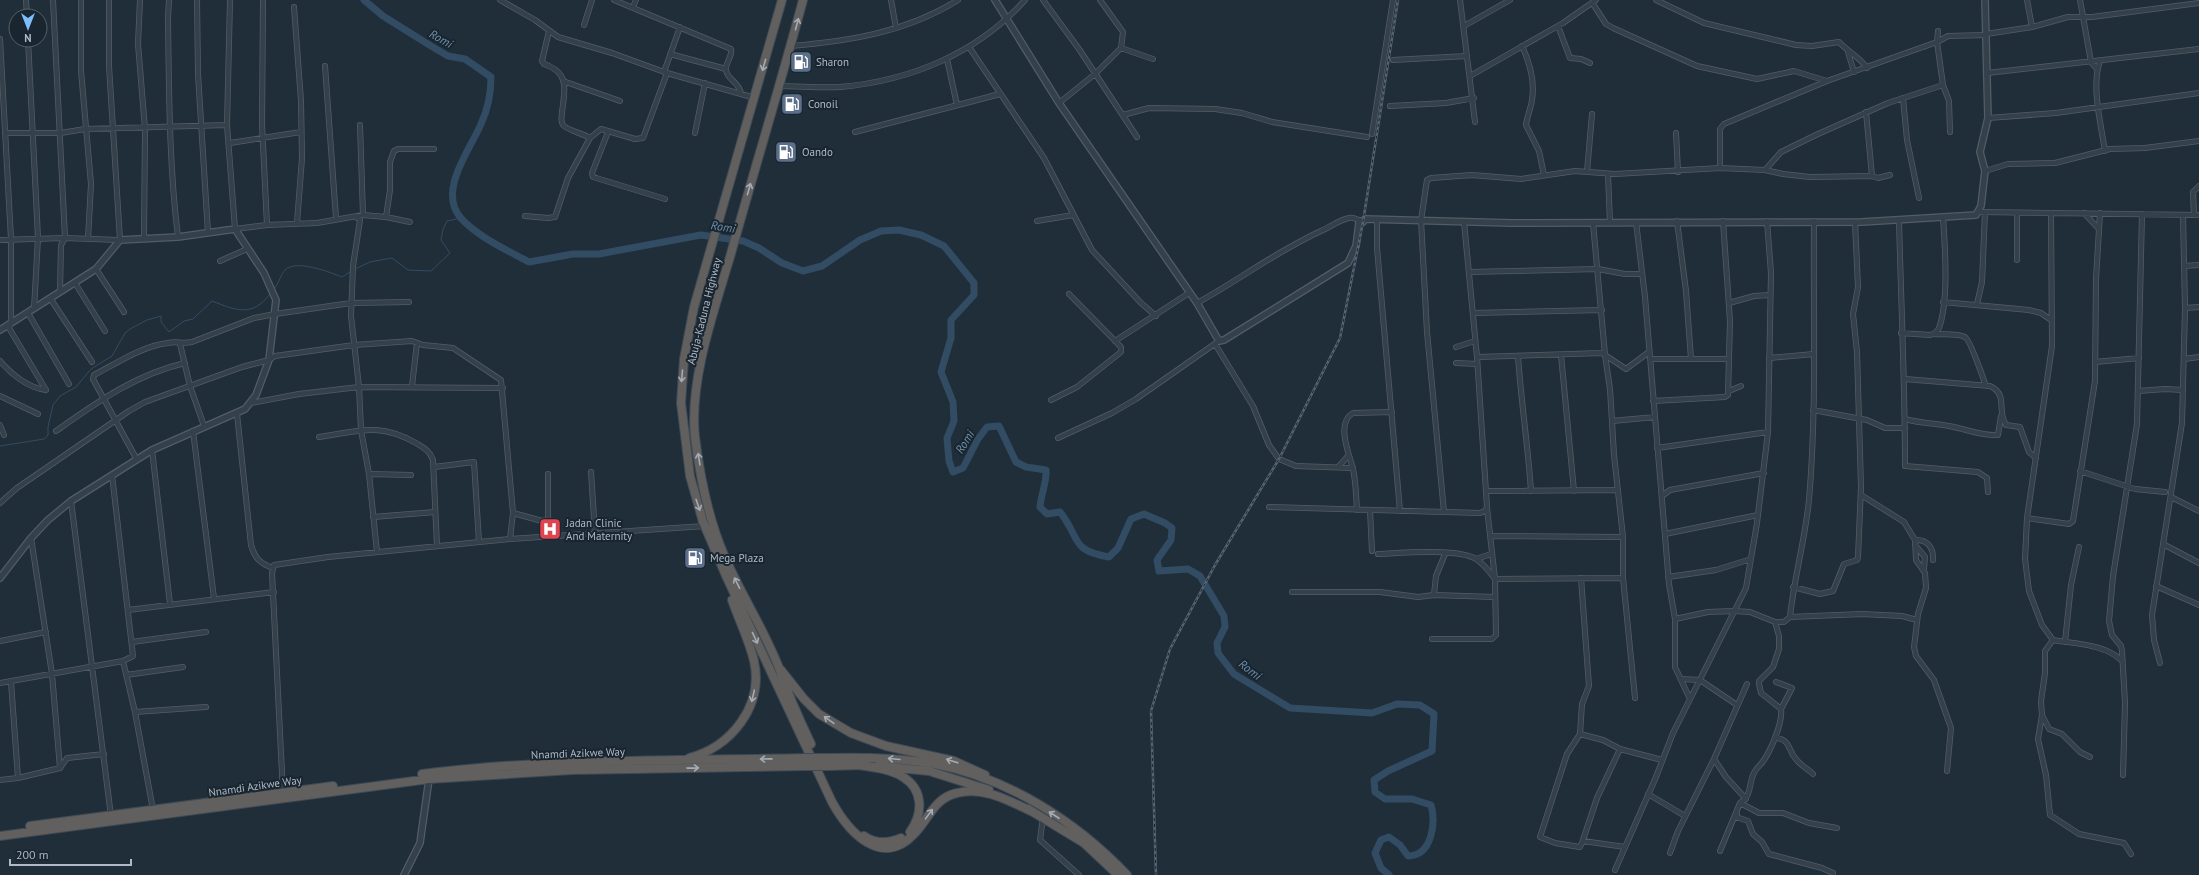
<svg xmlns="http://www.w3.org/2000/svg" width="2199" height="875" viewBox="0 0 2199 875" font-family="'PT Sans',sans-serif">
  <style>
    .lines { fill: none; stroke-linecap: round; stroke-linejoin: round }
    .stream { stroke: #324c63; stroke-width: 1 }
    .river { stroke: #324c63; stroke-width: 7 }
    .minor-casing { stroke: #515d68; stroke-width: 6 }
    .tertiary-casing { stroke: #515d68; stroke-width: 8 }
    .trunk-casing { stroke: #3e4a55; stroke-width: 10 }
    .minor { stroke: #34404a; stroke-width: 4.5 }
    .tertiary { stroke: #34404a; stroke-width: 5.5 }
    .trunk { stroke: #62605e; stroke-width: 8 }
    .rail-casing { stroke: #556472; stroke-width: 2.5 }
    .rail { stroke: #19252f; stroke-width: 1; stroke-dasharray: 3; stroke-linecap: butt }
    .trunk-bridge-casing { stroke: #3e4a55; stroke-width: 10; stroke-linecap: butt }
    .trunk-bridge { stroke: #62605e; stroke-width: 8 }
    .oneway { stroke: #a3acb7 }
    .labels { text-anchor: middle; stroke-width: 4; stroke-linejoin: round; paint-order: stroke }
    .poi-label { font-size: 11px; fill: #aebac7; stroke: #19252f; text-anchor: start }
    .street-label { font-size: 11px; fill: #aebac7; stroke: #19252f }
    .water-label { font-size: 12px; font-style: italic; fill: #6d8fac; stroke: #19252f }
  </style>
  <rect width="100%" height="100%" fill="#202e3a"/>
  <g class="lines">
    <path class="stream" d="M355 269 370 262 392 258 408 270 431 271 450 253 441 240 443 229 447 221 461 218
      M274 289C279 283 281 274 285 270 296 259 329 272 342 277L350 272
      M0 446 44 439 48 435V427L53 405 60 396 76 387 91 369 112 356 125 333 130 329 147 320 161 316V322L169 332 184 321 193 319 212 301C235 310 252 318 270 294"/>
    <path class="river" d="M364 0 383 16 431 46 448 56 465 59 491 77C491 94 488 109 481 124 470 150 438 190 460 217 476 236 507 250 529 262L573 254H599L701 235 743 241 759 248 782 263 803 271 822 266 860 240 881 231 899 230 921 235 944 246 974 283V295L951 320V338L941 372 953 402 954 421 947 438 949 461 953 472 963 468 978 439 987 427 999 426 1016 462 1026 467 1046 470C1047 482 1041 494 1040 507L1047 514 1060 512C1081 538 1069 550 1109 557L1118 548 1131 519 1144 514 1165 523 1172 528 1171 540 1157 560 1159 571 1188 569 1200 576 1224 616 1225 627 1217 643 1218 653 1234 674 1290 708 1372 713 1397 704 1420 705 1434 714 1432 751 1388 771 1374 780 1375 792 1385 799H1412L1431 805C1436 823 1432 856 1408 856L1400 845 1389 837 1381 840 1375 853 1381 868 1389 875"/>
    <g class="minor-casing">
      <path id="minor" d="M26 0 27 16
        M53 0 65 238 61 245 60 291
        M81 0V71L91 184 88 239
        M109 0V66L120 240
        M140 0 138 44 145 129 144 238
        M169 0 168 18C169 91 169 165 178 237
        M197 0 198 74 208 233
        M230 0 227 125 235 229 267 225 317 223 363 215 386 217 410 222
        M263 0 262 124 267 225
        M500 0 535 20 558 37 612 53 667 73 755 98
        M614 0 731 49C733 56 725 63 726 70 728 81 739 81 741 94
        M891 0 896 28
        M1043 0 1079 49 1137 137
        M1460 0 1475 122
        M1656 0 1704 23 1796 45 1812 46 1839 42C1848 52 1859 56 1867 68
        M2027 0 2032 27
        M2080 0 2091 62 2097 69
        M1593 4 1606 24 1613 28 1697 66 1757 79 1794 71 1827 81
        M294 7 301 101 302 158 297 223
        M633 7 636 0
        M584 25 592 0
        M1464 26 1510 0
        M1558 26 1570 58 1581 59 1590 63
        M549 31 542 61 544 64C570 73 565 89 562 112 562 116 560 121 563 125 565 129 584 134 590 138
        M1938 31 1937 42 1943 85 1949 101 1950 132
        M1986 34 2032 27 2068 17H2092L2199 3
        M0 39 11 239V323L9 328 46 390
        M28 40 38 238 34 309
        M791 46C850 41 907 32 958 0
        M1522 46C1530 63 1535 81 1532 100 1531 108 1527 116 1526 125L1539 151 1544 175
        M969 47 1044 158 1092 250 1141 303 1156 316
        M1121 48 1153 59
        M1848 52 1854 72
        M670 54 726 69
        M947 59 957 105
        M1393 60 1467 56
        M2100 61C2091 86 2101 125 2105 151
        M325 66 336 218
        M664 72 680 27
        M1987 73 2199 49
        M1470 76 1563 23 1596 0
        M563 81 620 101
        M779 86C799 86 820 88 840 87 910 81 978 53 1025 0
        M1903 98 1907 140 1919 198
        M1059 103 1095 74 1121 48 1123 32 1100 0
        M1390 106 1446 103 1474 98
        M1866 112 1872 176
        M1123 115 1149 108 1215 109 1242 113 1272 122 1367 137
        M1988 118 2056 113 2199 93
        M360 125 363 215
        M608 132 592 173 593 177 665 199
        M855 132 1000 94
        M5 133H61L85 129 227 125
        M695 133 705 83
        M1676 133 1678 172
        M1372 134 1393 0
        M230 143 301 132
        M1720 168V129L1724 124 1827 81 1937 42 1948 36 1986 35
        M1765 170 1781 152 1818 134 1888 103 1943 85
        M1985 171 2008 164 2055 163 2110 149 2145 148 2199 141
        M1587 172 1592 114
        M1608 174 1610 223
        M1979 212 2199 215
        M2017 213V260
        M2051 213 2052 346 2027 518 2025 559 2029 591 2042 625 2053 640C2076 644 2105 644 2122 661
        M2084 213 2098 228
        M2194 215 2193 192 2199 186
        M525 216 548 218 555 217 568 178 590 138 601 129 635 139 643 138 667 73
        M356 217 360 220 353 266 351 316 359 387 361 430 369 474 377 552
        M386 217 390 190V162L394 151 398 149H434
        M1377 220V248L1400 511
        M1899 220C1901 302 1905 384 1905 466L1978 472 1987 478 1988 492
        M1037 221 1073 215
        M1636 222 1645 297 1669 584 1675 619 1708 612 1734 611 1750 612 1775 622H1784L1790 617C1794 578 1805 540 1809 500 1817 407 1813 314 1814 221
        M1593 223 1605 355 1610 389 1614 455 1623 537V578L1635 698
        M0 240 65 238 118 240
        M220 261 247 249
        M2184 266 2199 265
        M96 269 124 312
        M1469 272 1598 269 1625 274H1642
        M75 283 105 331
        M50 298 92 362
        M1943 302 2029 310 2041 313 2051 320
        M1197 303C1239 280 1277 251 1321 231 1330 227 1339 220 1349 218 1353 217 1356 219 1361 221
        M1729 303 1754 296 1770 295
        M1977 304 1982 282 1985 212
        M2185 308 2199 307
        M28 313 69 384
        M1473 313 1602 310
        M1901 333 1930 335C1934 334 1937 332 1939 328 1949 301 1945 246 1943 217
        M1934 334C1943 335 1957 333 1965 337 1970 339 1983 378 1986 386
        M1115 341 1189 293
        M180 344 190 386 204 426
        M1215 344 1253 406 1269 445 1279 459 1296 466 1353 468
        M1456 347 1475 341
        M1561 355 1574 491
        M1518 356C1521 401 1528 446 1531 491
        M1477 357 1602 353 1626 369 1649 352
        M1769 358 1814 354
        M1650 359H1691L1686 291 1677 221
        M1691 359H1728
        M2184 359 2199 357
        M0 361C11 374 28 388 46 390
        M2095 362 2139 358
        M1456 363 1477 364
        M1905 379 1990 386C2009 395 1996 410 2006 425L2020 427 2029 452 2036 458
        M412 386 417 343
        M1729 391 1741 386
        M2138 391 2165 389 2183 390
        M0 396 38 414
        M1051 400 1077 387 1121 352V347L1069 294
        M1653 401 1725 397 1728 395 1730 321 1723 221
        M251 403 299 394 359 387 503 388
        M1813 410 1867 420 1885 428H1905
        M237 414 251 545C255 558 259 563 273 568
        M1905 419C1922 424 1940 423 1958 428 1972 431 1983 436 1998 435L2001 416
        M1612 421 1655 417
        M0 425 4 435
        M56 431C96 403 136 374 185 363
        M193 431 214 598
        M319 437C359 431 379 422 416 443 424 448 430 451 433 460L437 546
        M1058 438 1112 413 1136 399 1216 343
        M1657 448 1768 432
        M152 450 170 604
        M136 458 93 379 94 375C117 363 142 346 168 343 176 341 183 344 192 342L254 318 275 314 351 303 409 302
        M1339 466 1348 456
        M434 467 474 462 479 542
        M2080 471 2135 489 2165 492
        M591 472 595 533
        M369 474 411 475
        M1486 491 1618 490
        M1861 495 1904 522 1915 540 1916 560 1925 573 1926 588 1918 614 1914 647 1916 656 1934 680 1951 728 1947 771
        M1662 496 1670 490 1764 473
        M2171 497 2199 511
        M71 501 111 816
        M0 503 17 488 129 411 145 402 242 367 269 360 275 356 354 345 412 341 423 345 453 348 501 380 513 513 510 539
        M1269 507 1480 513 1485 511 1487 507 1477 357 1464 222
        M1357 510C1356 496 1356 482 1353 469 1350 456 1335 423 1353 413L1392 412
        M1370 510 1372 551
        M1444 512 1427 332 1421 220 1427 180 1431 178 1472 175 1521 179 1575 171 1615 174 1720 168 1765 170 1783 174 1810 177 1872 176 1878 178 1890 175
        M513 513 542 521 548 520V474
        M373 517 435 512
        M2027 518 2069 524 2073 521 2095 381 2096 279 2100 213
        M1665 534 1758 515
        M1490 536 1623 537
        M31 538 52 674 60 768
        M1915 540C1927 539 1934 548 1933 560
        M2163 544 2199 563
        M1915 545 1925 557 1924 569
        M1378 554C1401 553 1457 548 1476 559 1484 564 1489 571 1495 579L1623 578
        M1476 559 1491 554
        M1668 577 1716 570 1751 559
        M1581 578 1589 686 1582 704 1580 734 1567 754 1540 837 1555 843 1580 847 1583 841 1625 847
        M2156 586 2199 605
        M1793 587 1820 594 1833 591 1844 564 1857 560 1858 557 1861 487 1857 352 1853 314 1858 287 1855 222
        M1292 592H1380L1418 597 1434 595 1495 597
        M1434 595 1436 576 1445 554
        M128 610 274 592
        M1790 617 1862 614 1902 616 1917 620
        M1675 619V667L1690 699
        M1432 639H1492L1496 635 1495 579 1487 508
        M2053 640 2045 651V673L2041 701 2042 715 2049 729 2062 734 2080 752 2090 757
        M0 641 46 632
        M132 642 206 632
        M2065 642 2071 585 2079 547
        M123 661 135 712 153 810
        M2160 663 2154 640 2152 615 2182 423 2185 308 2183 215
        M126 675 183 667
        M1681 679 1700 680 1737 705
        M11 682 18 778
        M1776 682 1792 688 1781 709
        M0 683 123 661 133 656 112 475
        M135 712 206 707
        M2042 715 2038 739 2046 775 2050 815 2079 834 2124 843 2131 854
        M1580 734 1603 740 1620 749 1662 760
        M1775 737C1793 742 1786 748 1796 759 1800 765 1808 769 1813 774
        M1714 759 1726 777 1746 799
        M2123 775 2125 703 2122 651 2121 646 2112 635 2109 621 2113 576 2137 424 2142 214
        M0 780 18 778 60 768 67 758 104 754
        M283 793 272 573 274 565 328 557 510 539 705 526
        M1648 794 1685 816
        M1740 803 1759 813H1783L1809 823 1837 828
        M1737 814 1736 817 1748 821 1753 834 1762 842 1769 854 1822 868 1833 873
        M1043 817 1040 840 1079 875
        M1582 843 1597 798 1620 749
        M1720 851 1740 803C1753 795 1748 782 1755 771 1757 768 1759 766 1761 764 1770 753 1783 723 1781 709L1761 693 1759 684V681L1773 667 1779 649V636L1775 622
        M1670 853 1678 831 1714 759 1747 684
        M1615 870 1656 777 1673 733 1746 588 1757 523 1768 432 1771 273 1767 221"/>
    </g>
    <g class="tertiary-casing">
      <path id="tertiary" d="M995 0 1059 103 1197 303 1219 341 1224 340 1348 263 1356 246 1359 223 1361 221 1363 222 1365 219 1512 223 1862 222 1976 215 1981 206 1985 171 1980 152 1988 118 1985 0
        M0 330 96 269 120 240 178 237 235 229 264 273 276 300 269 360 256 395 245 409 152 450 71 501 48 520 31 538 0 578
        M404 875 420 843 429 779"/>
    </g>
    <g class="trunk-casing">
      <path id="trunk" d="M782 0 694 307 684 359 681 403 690 476 703 522 727 578 832 802C848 831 881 869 914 834 929 819 934 798 957 793 984 786 1009 801 1033 812
        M803 0C780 86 754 171 730 257 714 311 689 380 695 437 700 477 708 518 724 555 740 593 764 629 779 668 788 694 799 719 811 744
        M781 670 804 699 819 714 851 733 886 746 954 761 985 775
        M689 758C731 747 764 706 754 661 749 640 739 620 732 600
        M827 758C862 757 896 758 930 763 1005 776 1076 821 1127 875
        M858 765C872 767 891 769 903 777 924 790 923 814 910 832
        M829 766 863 765
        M878 766 929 771 989 790
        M422 774C546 758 680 761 805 758
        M1028 809 1084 843 1118 875
        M30 826 333 786
        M0 836 429 779 572 770 806 766
        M864 836C875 844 889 843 901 838"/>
    </g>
    <use href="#minor" class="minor"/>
    <use href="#tertiary" class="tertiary"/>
    <use href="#trunk" class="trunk"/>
    <g class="rail-casing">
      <path id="rail" d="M1156 875 1151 711 1170 649 1215 565 1279 459 1340 338 1363 222 1398 0"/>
    </g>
    <use href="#rail" class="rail"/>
    <g class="trunk-bridge-casing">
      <path id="trunk-bridge" d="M805 758H827
        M806 766H829"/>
    </g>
    <use href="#trunk-bridge" class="trunk-bridge"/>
  </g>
  <defs><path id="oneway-shaft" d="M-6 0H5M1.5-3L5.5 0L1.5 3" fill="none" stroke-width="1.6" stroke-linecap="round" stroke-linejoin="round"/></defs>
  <g class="oneway">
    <use href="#oneway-shaft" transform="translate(797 24) rotate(-75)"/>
    <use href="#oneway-shaft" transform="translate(764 65) rotate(106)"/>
    <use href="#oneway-shaft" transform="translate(749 189) rotate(-74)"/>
    <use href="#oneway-shaft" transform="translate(682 376) rotate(95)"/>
    <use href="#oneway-shaft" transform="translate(699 459) rotate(-99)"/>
    <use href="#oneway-shaft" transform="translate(698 505) rotate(71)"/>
    <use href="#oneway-shaft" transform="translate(737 583) rotate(-116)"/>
    <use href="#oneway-shaft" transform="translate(755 638) rotate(65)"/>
    <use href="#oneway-shaft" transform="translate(753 696) rotate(103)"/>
    <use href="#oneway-shaft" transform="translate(829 720) rotate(-145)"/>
    <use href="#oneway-shaft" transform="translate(766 759) rotate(179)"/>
    <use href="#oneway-shaft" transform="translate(894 759) rotate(-175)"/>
    <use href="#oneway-shaft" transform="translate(952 761) rotate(-162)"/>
    <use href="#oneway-shaft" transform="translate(693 768) rotate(-1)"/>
    <use href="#oneway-shaft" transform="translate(929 814) rotate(-54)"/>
    <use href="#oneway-shaft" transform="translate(1054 815) rotate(-147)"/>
  </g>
  <defs>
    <g id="fuel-square" transform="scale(1.15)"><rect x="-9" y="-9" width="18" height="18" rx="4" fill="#5c6f8a" stroke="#19252f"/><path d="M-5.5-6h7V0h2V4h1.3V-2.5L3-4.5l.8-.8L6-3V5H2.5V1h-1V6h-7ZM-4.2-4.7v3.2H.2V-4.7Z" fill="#fff"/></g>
    <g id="hospital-square" transform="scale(1.15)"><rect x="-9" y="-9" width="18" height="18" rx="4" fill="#e0444e" stroke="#19252f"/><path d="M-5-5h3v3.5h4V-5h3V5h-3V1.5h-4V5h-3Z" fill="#fff"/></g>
  </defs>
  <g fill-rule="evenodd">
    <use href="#fuel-square" x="801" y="62"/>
    <use href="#fuel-square" x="792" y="104"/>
    <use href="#fuel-square" x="786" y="152"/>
    <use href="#hospital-square" x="550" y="529"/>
    <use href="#fuel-square" x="695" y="558"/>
  </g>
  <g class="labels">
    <g class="poi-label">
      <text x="816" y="66">Sharon</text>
      <text x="808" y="108">Conoil</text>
      <text x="802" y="156">Oando</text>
      <text x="566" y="527">Jadan Clinic<tspan x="566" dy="13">And Maternity</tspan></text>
      <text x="710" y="562">Mega Plaza</text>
    </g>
    <g class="street-label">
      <text transform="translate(704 311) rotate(-76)" y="4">Abuja-Kaduna Highway</text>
      <text transform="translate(578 753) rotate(-2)" y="4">Nnamdi Azikwe Way</text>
      <text transform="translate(255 786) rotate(-8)" y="4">Nnamdi Azikwe Way</text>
    </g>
    <g class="water-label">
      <text transform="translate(441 39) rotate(29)" y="4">Romi</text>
      <text transform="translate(723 227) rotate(9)" y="4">Romi</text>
      <text transform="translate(965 442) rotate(-59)" y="4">Romi</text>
      <text transform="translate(1250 670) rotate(37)" y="4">Romi</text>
    </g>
  </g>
  <g transform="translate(28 28) rotate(180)"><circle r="19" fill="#19252f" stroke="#55616c"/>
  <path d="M0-3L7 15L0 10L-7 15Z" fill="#7dbdfd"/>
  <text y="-6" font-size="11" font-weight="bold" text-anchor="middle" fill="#aebac7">N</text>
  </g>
  <path d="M10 859v6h121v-6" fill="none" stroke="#aebac7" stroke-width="2"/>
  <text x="16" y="859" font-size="12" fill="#aebac7" stroke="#19252f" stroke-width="3" paint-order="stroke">200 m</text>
</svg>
